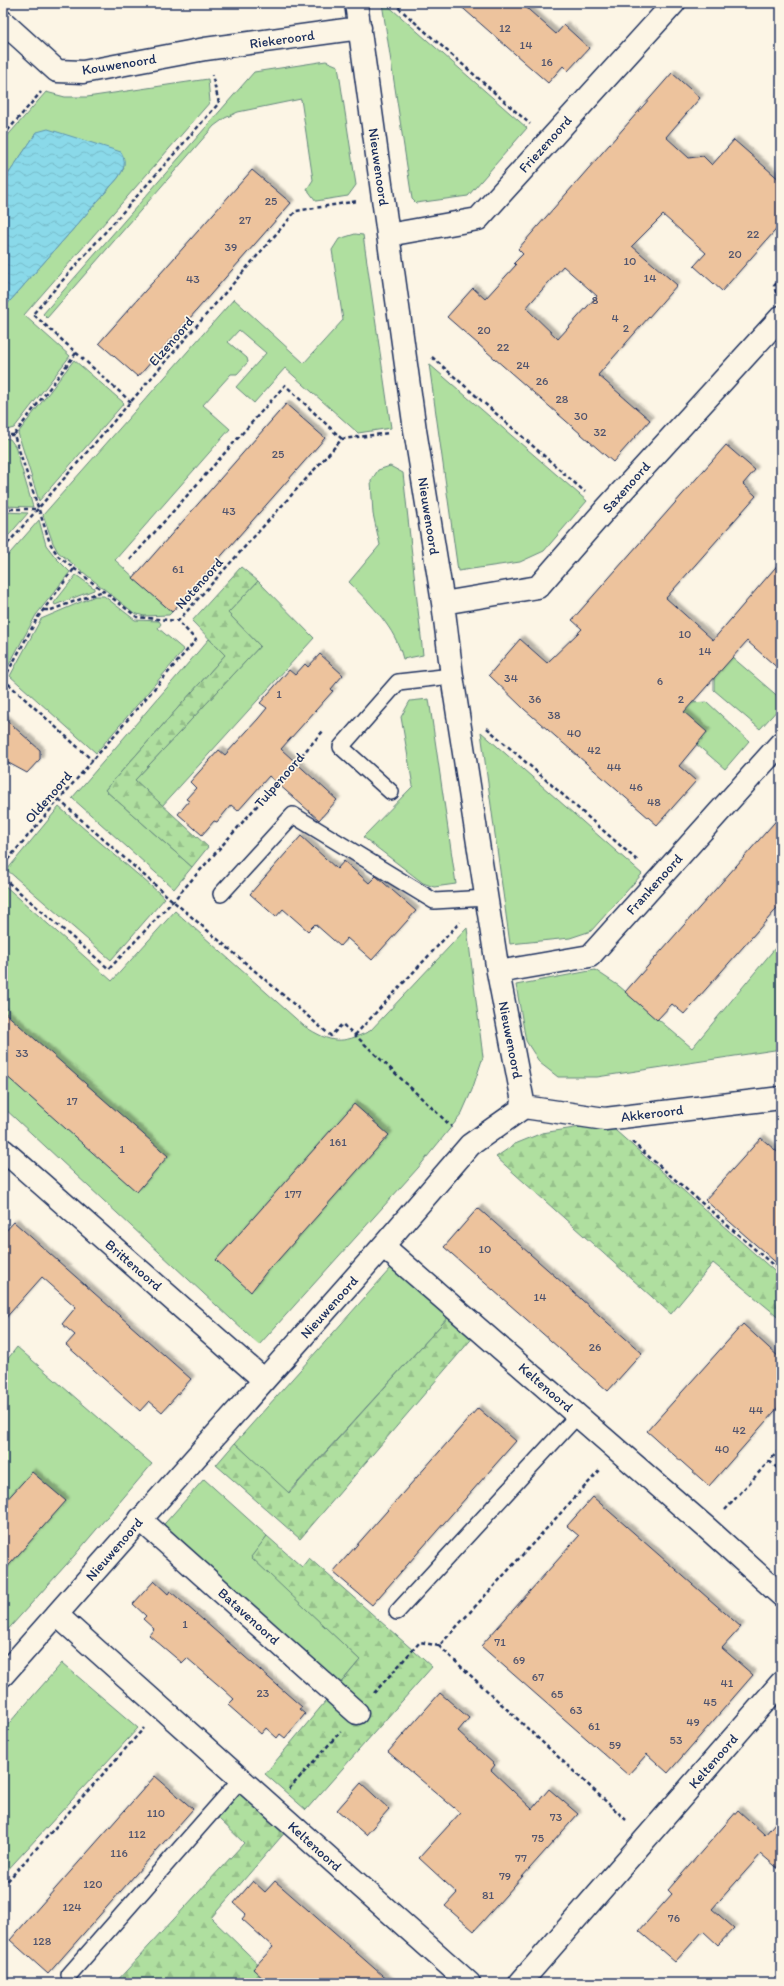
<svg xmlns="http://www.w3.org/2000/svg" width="784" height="1986" viewBox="0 0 784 1986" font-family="Itim,sans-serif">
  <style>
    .grass { fill: #afdf9f; stroke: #65877e }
    .forest { fill: url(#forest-firs); stroke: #65877e }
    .water { fill: url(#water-waves); stroke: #5e95b1 }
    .building { fill: #edc39d; stroke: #1b2f5e; fill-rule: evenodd; filter: url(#shadow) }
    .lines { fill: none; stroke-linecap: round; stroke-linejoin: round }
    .service-casing { stroke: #1b2f5e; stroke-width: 18 }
    .pedestrian-casing { stroke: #1b2f5e; stroke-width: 25 }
    .minor-casing { stroke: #1b2f5e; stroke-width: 25 }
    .path { stroke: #1b2f5e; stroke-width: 2.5; stroke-dasharray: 4 3; stroke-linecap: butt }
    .service { stroke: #fcf5e5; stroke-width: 15 }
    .pedestrian { stroke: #fcf5e5; stroke-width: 22 }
    .minor { stroke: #fcf5e5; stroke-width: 22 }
    .labels { text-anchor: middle; stroke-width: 3.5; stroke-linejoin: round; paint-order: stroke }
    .number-label { font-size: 12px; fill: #50546e }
    .street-label { font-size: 14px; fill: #1b2f5e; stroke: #fcf5e5 }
  </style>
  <defs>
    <pattern id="forest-firs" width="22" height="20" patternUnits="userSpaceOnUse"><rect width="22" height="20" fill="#afdf9f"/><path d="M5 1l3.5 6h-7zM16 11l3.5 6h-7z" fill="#96c08b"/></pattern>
    <pattern id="water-waves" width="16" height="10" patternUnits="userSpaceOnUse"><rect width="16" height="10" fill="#8ad9e9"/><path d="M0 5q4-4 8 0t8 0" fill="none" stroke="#76bbca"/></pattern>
    <filter id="shadow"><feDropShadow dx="3.5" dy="-3.5" stdDeviation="1" flood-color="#0004"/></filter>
  </defs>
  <rect width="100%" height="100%" fill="#fcf5e5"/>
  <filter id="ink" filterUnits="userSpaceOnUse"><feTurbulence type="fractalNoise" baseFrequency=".025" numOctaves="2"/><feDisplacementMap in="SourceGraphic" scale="8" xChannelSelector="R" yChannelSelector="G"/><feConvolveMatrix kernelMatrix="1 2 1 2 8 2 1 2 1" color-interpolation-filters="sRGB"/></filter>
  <g filter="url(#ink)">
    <path class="grass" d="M382 3H385L527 128 468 196 416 203 412 199Z
      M326 61 338 66 356 185 348 196 316 201 307 189 313 180 301 99 238 112 225 118 214 126 47 318 43 314 254 72Z
      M208 79 210 102 24 315 70 356 14 428 3 431V309L118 178 124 168 37 132 3 182V141L46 92 65 97H87Z
      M355 234 363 235 391 428 358 433 285 368 254 403 236 387 266 353 239 330 228 342 247 358 248 362 237 374H231L203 405 230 429 115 560 172 612 169 615 144 616 134 613 58 552 53 543 43 515 234 299 304 363 343 320 332 250 339 239Z
      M74 360 124 403 39 501 18 433Z
      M429 364 587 501 544 551 520 562 458 571Z
      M3 438 10 439 15 446 33 507 3 506Z
      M390 466 403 473 423 655 403 659C395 627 372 606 349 582L380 545 373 514 371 481 378 470Z
      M3 512 28 513 3 542Z
      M39 520 46 545 56 558 70 572 36 615 5 672 3 670V561Z
      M76 575 94 588V590L55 605 54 603Z
      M258 581 314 638 162 806 135 780 260 646 228 613Z
      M95 596H104L135 620 159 621 161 624 158 628 184 650 96 753 10 676 41 619Z
      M209 639 225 655 105 790 192 867 174 889 72 798Z
      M732 657 781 699V706L760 729 714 690V677Z
      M429 699 456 884 434 887 423 883 363 837 413 786 401 717 410 701Z
      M707 702 749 741 725 769 673 724 691 703Z
      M481 732 642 874 591 931 570 938 510 944Z
      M59 807 165 898 111 960 7 870Z
      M3 884 112 981 175 911 304 1026C332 1044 341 1044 370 1031L467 928 483 1057 472 1090 461 1115 418 1168 259 1345 3 1107Z
      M781 941V1049L597 1077H558L540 1063 526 1041 516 985 595 970 619 986 692 1048Z
      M391 1268 409 1278 451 1314 288 1493 235 1443Z
      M17 1347 152 1464 74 1556 3 1635V1365Z
      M204 1479 267 1536 252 1557 360 1660 327 1699 150 1540Z
      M62 1663 138 1728 3 1875V1730Z"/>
    <path class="forest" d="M241 567 258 581 228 613 260 646 135 780 208 847 192 867 105 790 225 655 192 621Z
      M607 1123 781 1277V1319L713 1263 671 1314 496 1157 515 1144 542 1133Z
      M451 1314 475 1335 300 1539 216 1465 235 1443 289 1493Z
      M267 1536 302 1567 309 1558 432 1667 306 1810 265 1774 360 1660 251 1557Z
      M243 1790 287 1830 211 1918 278 1983H115L244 1843 218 1818Z"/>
    <path class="water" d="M48 129 121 152C127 162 124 169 118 178L3 309V182L37 132Z"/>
    <path class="building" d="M457 3H521L556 34 564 25 589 48 568 71 563 66 548 83Z
      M672 73 700 98 666 137 689 158 703 156 712 165 734 140 781 181V224L722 291 694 266 706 253 663 215 632 246 677 285 598 375 650 420 613 462 447 317 473 288 485 299 516 265 514 263 523 254 518 249ZM563 266 597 296 558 339 526 308Z
      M252 170 291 203 138 377 99 343Z
      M286 404 325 438 172 612 133 578Z
      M726 445 755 470 743 484 756 496 666 598 713 640 781 561V671L747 641 684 712 707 732 679 766 696 781 657 825 524 709 489 675 520 639 547 663 582 629 572 620Z
      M320 654 343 675 331 689 333 691 281 749 337 800 319 820 269 776 238 811 231 805 217 822 214 821 202 835 178 814 189 801 186 799 196 788 190 782 219 750 225 755 258 719 267 708 260 703 289 670 295 675 305 664 308 667Z
      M3 717 40 750V759L27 773 3 760Z
      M781 815V904L684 1014 672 1004 657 1020 625 992Z
      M301 836 337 869 344 861 369 883 376 876 416 911 372 960 347 938 340 946 315 924 308 931 283 909 276 917 250 894Z
      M3 1011 168 1156 137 1192 3 1073Z
      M354 1104 389 1135 271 1268 270 1267 251 1292 216 1260Z
      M761 1138 781 1155V1267L705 1200Z
      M478 1208 642 1353 608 1391 444 1247Z
      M14 1222 191 1379 162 1412 149 1401 140 1411 66 1345 75 1335 62 1324 76 1307 42 1277 3 1321V1234Z
      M743 1324 781 1359V1404L709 1486 647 1431Z
      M478 1408 516 1441 372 1605 333 1572Z
      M32 1472 66 1501 3 1572V1504Z
      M593 1497 741 1627 722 1648 753 1675 668 1773 647 1754 628 1775 481 1646 579 1536 567 1526Z
      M154 1581 168 1594 170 1591 302 1707 299 1709 305 1714 285 1738 280 1734 277 1738 266 1728 261 1734 228 1705 234 1699 223 1689 187 1658 182 1663 149 1635 154 1629 143 1619 146 1616 133 1604Z
      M440 1693 469 1718 458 1731 495 1765 491 1770 532 1809 549 1789 578 1814 474 1931 445 1906 457 1893 419 1858 460 1813 388 1752Z
      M155 1776 193 1809 48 1974 10 1940Z
      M361 1783 389 1809 366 1835 337 1810Z
      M738 1810 765 1835 781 1816V1871L761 1854 712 1909 734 1928 718 1945 703 1931 675 1962 639 1931 672 1894 668 1890Z
      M253 1881 265 1892 275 1881 391 1983H268L253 1969 273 1947 242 1919 246 1914 234 1903Z"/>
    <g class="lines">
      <g class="service-casing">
        <path id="service" d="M391 792 341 747 398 682 452 676
          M221 894 293 815 434 901 487 898
          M397 1612 578 1415
          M69 1975 241 1779"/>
      </g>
      <g class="pedestrian-casing">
        <path id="pedestrian" d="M140 1519 357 1713"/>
      </g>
      <g class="minor-casing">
        <path id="minor" d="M356 3 415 430 443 603 452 676 498 972 524 1107
          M3 22 57 71 83 72 205 49 360 28
          M388 235 478 219 674 3
          M443 603 538 587 605 510 781 317
          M498 972 590 956 781 743
          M524 1107 605 1119 781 1098
          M3 1150 264 1380
          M383 1246 708 1529 781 1595
          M57 1615 469 1983
          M3 1675 383 1246 470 1145 524 1107
          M520 1983 781 1683"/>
      </g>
      <path class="path" d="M393 3 530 124
        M3 136 41 92
        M776 293 774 286 781 278
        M76 353 14 435 50 543 58 556 137 617 178 621
        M432 357 585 492
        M131 402 33 314 219 103 212 75
        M3 435H14
        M3 509H38
        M3 549 296 211 358 201
        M130 560 285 385 342 439
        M44 610H51L103 591
        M3 679 93 761
        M4 679 38 617 74 569
        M487 728 639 862
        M59 800 173 901 331 1036 342 1024 355 1035 452 1127
        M3 865 196 640 178 621 342 439 389 433
        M3 878 109 969 173 901 324 730
        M355 1035 460 922
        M632 1142 781 1272
        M769 1461 781 1471
        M725 1510 781 1448
        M439 1646 626 1820
        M374 1693 420 1642 439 1646 600 1470
        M289 1789 341 1731
        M3 1886 144 1728"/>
      <use href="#service" class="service"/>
      <use href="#pedestrian" class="pedestrian"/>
      <use href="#minor" class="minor"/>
    </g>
  </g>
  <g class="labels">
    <g class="number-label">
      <text x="505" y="32">12</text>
      <text x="526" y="49">14</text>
      <text x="547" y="66">16</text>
      <text x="271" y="205">25</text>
      <text x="245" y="224">27</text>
      <text x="753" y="238">22</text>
      <text x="231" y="251">39</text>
      <text x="735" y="258">20</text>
      <text x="630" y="265">10</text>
      <text x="650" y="282">14</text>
      <text x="193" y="283">43</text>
      <text x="595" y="304">8</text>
      <text x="615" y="322">4</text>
      <text x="626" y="332">2</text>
      <text x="484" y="334">20</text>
      <text x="503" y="351">22</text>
      <text x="523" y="369">24</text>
      <text x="542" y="385">26</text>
      <text x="562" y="403">28</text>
      <text x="581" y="420">30</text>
      <text x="600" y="436">32</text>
      <text x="278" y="458">25</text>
      <text x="229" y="515">43</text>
      <text x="178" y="573">61</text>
      <text x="685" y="638">10</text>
      <text x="705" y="655">14</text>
      <text x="511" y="682">34</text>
      <text x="660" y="685">6</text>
      <text x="279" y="698">1</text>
      <text x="535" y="703">36</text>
      <text x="681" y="703">2</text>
      <text x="554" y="719">38</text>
      <text x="574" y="737">40</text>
      <text x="594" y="754">42</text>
      <text x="614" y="771">44</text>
      <text x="636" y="791">46</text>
      <text x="654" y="806">48</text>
      <text x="22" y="1057">33</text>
      <text x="72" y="1105">17</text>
      <text x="338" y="1146">161</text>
      <text x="122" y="1153">1</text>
      <text x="293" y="1198">177</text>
      <text x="485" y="1253">10</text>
      <text x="540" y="1301">14</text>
      <text x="595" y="1351">26</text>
      <text x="756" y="1414">44</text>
      <text x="739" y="1434">42</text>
      <text x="722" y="1453">40</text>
      <text x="185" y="1628">1</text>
      <text x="500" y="1646">71</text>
      <text x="519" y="1664">69</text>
      <text x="538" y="1681">67</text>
      <text x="727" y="1687">41</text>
      <text x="263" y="1697">23</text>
      <text x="557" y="1698">65</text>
      <text x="710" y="1706">45</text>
      <text x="576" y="1714">63</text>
      <text x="693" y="1726">49</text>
      <text x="594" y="1730">61</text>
      <text x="676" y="1744">53</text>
      <text x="615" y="1749">59</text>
      <text x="156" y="1817">110</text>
      <text x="556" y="1821">73</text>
      <text x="137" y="1838">112</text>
      <text x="538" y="1842">75</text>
      <text x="119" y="1857">116</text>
      <text x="521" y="1862">77</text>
      <text x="505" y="1880">79</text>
      <text x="93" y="1888">120</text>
      <text x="488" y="1899">81</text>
      <text x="72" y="1911">124</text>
      <text x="674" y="1922">76</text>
      <text x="42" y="1945">128</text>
    </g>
    <g class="street-label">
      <text transform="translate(282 39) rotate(-8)" y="5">Riekeroord</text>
      <text transform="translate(119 64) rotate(-9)" y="5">Kouwenoord</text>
      <text transform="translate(545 144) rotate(-48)" y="5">Friezenoord</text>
      <text transform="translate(379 167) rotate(82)" y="5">Nieuwenoord</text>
      <text transform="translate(171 341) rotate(-49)" y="5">Elzenoord</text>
      <text transform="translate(626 487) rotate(-48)" y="5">Saxenoord</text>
      <text transform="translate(429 516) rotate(81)" y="5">Nieuwenoord</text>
      <text transform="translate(199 583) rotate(-48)" y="5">Notenoord</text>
      <text transform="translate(279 780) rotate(-49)" y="5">Tulpenoord</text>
      <text transform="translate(48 797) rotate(-49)" y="5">Oldenoord</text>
      <text transform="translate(654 884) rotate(-48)" y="5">Frankenoord</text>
      <text transform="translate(511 1040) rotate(79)" y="5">Nieuwenoord</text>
      <text transform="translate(652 1113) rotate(-7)" y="5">Akkeroord</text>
      <text transform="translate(134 1265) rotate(41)" y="5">Brittenoord</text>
      <text transform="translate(329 1307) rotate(-48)" y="5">Nieuwenoord</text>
      <text transform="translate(546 1387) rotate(41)" y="5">Keltenoord</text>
      <text transform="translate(114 1549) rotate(-49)" y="5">Nieuwenoord</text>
      <text transform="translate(249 1616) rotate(42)" y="5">Batavenoord</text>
      <text transform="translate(713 1761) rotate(-49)" y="5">Keltenoord</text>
      <text transform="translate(315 1846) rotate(42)" y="5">Keltenoord</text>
    </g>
  </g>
  <rect width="784" height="1986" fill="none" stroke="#fcf5e5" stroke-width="16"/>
  <rect x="8" y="8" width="768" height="1970" fill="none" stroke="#1b2f5e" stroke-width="1.5" filter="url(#ink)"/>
</svg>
